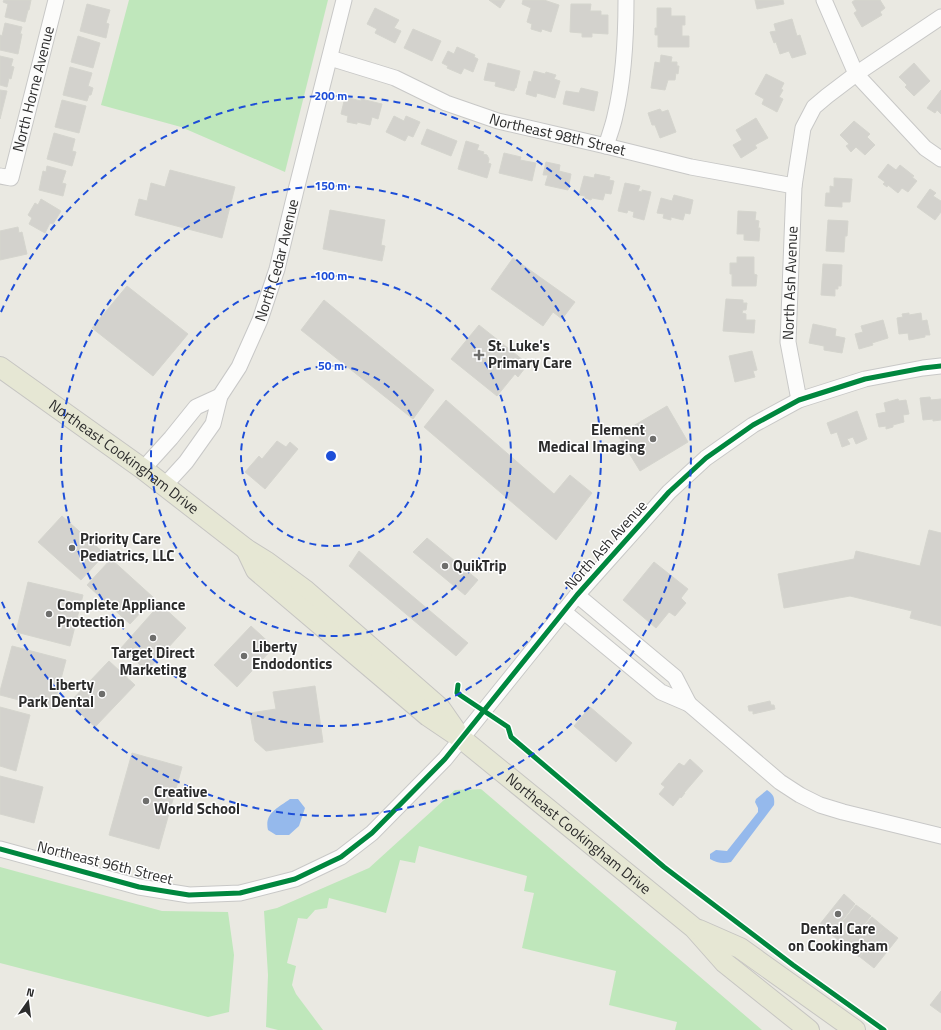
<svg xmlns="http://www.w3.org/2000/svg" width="941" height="1030" viewBox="0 0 941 1030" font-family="'Titillium Web',sans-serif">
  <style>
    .green { fill: #bfe7bb }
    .water { fill: #95b9ec }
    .building { fill: #d3d2cd; stroke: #d5d5ce }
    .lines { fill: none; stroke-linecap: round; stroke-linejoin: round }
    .minor-casing { stroke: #c8c8c7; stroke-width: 17 }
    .major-casing { stroke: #c6c5c2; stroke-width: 22 }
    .minor { stroke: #fcfcfb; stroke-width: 15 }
    .major { stroke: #e6e7d4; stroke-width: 20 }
    .cycleway-casing { stroke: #fff; stroke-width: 8 }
    .cycleway { stroke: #00873e; stroke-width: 5 }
    .ring { fill: none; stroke: #1d4ed8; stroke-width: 2; stroke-dasharray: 7 5 }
    .poi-dot { fill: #6e6e6c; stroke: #fff; stroke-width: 1.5 }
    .labels { text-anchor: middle; stroke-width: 3; stroke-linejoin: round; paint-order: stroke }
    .street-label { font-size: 15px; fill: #2c2c2c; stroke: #fff }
    .poi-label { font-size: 15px; font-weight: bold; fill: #2c2c2c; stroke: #fff; text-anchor: start }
    .centre { fill: #1d4ed8; stroke: #fff; stroke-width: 2 }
    .ring-label { font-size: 12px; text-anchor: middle; font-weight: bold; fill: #1d4ed8; stroke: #fff; stroke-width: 3; stroke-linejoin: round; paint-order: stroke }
  </style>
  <rect width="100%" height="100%" fill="#eae9e2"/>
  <path class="green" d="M129 0H328L285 172 181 127 101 105Z
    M481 789 762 1030H675L677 1022 609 1005 616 971 522 948 534 893 524 891 527 876 419 846 415 863 400 860 386 913 329 898 327 908 315 910 307 919 298 918 287 963 296 966 292 985 296 994 323 1030H278L266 1027 268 975 264 911 277 908 369 868 455 790Z
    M0 867 162 911 228 912 234 955 229 1012 208 1017 0 963Z"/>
  <path class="water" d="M767 790C773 794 775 797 774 805L731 862C723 864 717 863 710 859V854L716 850 727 851 758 812V808L755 802 756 799Z
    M290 799H298L305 808 299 826 289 835H276L268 830C264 813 278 808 290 799Z"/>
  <path class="building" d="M4 0H31L29 10H28L25 22 5 17 8 4 3 2Z
    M489 0H505L500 8Z
    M523 0H544L559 5 551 32 542 29 541 32 531 29 532 24 527 22 531 8 522 4Z
    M755 0H783L784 4 757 9Z
    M855 0H880L885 8 880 12 882 15 862 27 854 13 857 11 852 2Z
    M87 4 110 10 106 23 109 24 106 38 80 31Z
    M571 4H591L590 11H601V15H608V34L592 33V37H582V33L570 32Z
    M375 8 399 20 394 28 401 31 395 43 375 33 377 29 367 24Z
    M657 8H671V16H685V25H682V36H689V47H658V35H655V28H657Z
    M792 19 797 36 800 35 806 54 792 58 789 51 780 54 776 42 774 43 770 32 776 31 774 24Z
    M5 23 22 27 20 34H22L18 54 0 50V35L2 36Z
    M413 29 441 41 432 61 404 48Z
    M78 36 100 43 93 68 71 62Z
    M457 47 475 55 474 57 478 59 473 72 464 68 461 74 447 68 448 66 442 63 448 51 454 54Z
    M661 55 672 57 671 62H677V66H679L678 74 676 73 675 80H668L665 90 651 88 655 62 660 63Z
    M0 56 13 59 11 66 14 67 11 79 9 78 7 87 0 85Z
    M488 63 520 71 516 88H515L514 91 495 86 496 82 484 80Z
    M914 63 930 81 914 96 905 87 907 85 899 77Z
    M70 67 92 73 88 86 93 88 91 95H89L87 101 63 95Z
    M534 71 545 74 546 72 556 75 554 79 560 81 555 98 537 93 536 97 526 94 529 81 531 82Z
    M766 74 784 83 781 89 783 90 779 97 783 99 777 112 762 104 764 99 755 94Z
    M581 88 598 92 594 111 563 104 566 91 579 93Z
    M0 90 7 91 0 119Z
    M941 90V114L937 110 935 113 927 108Z
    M345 97 361 101V99L382 104 378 119 372 117 370 125 357 122V124L347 122 348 116 341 114Z
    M62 100 86 106 79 133 55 127Z
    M660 109 662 112 668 110 676 132 660 138 655 125H652L648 113Z
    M394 116 404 121 406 116 420 122 413 137 408 135 405 141 386 132Z
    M756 118 768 138 755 145 757 148 741 158 733 145 742 140 736 130Z
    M854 121 870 134 867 137 875 145 865 155 856 147 851 152 846 146 849 144 840 135Z
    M427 129 457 141 451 156 421 144Z
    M54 133 75 139 72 151 76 152 72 166 47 159Z
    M466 141 479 145 477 150 484 152 483 154 487 155 489 159 488 163 491 164 487 178 458 169Z
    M504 153 521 157 520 160 536 163 532 181 499 173Z
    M546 162 560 165 559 171 571 174 568 190 545 185 548 175H543Z
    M888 164 896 170 900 165 914 176 912 177 917 181 908 192 902 188 898 193 888 185 887 187 883 184 885 182 878 177Z
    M47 166 66 171 62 183 66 184 63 196 39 190 43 171 46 172Z
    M170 170 235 187 222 238 135 215 139 199 147 201 151 183 165 187Z
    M595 174 610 177 609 180 614 181 611 194 605 193 603 200 592 198 591 200 585 198V196L579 195 584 176 594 178Z
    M834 178 852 179 850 202H842V207L825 206 826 193H830V186L834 187Z
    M625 183 640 186 638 191 642 192V190L651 192 644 220 633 217 634 212 628 210 627 213 618 211Z
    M930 189 936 193 933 196 941 201V212L935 220 917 207Z
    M674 195 693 200 690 214 685 213 683 220 671 217V220L663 218 664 214 657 213 661 198 672 201Z
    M41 199 61 211 53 224 50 223 45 233 29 224 32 218 28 215 35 203 38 205Z
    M330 210 385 220 381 245 385 246 382 261 323 249Z
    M738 211 756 212 755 220 759 221 758 228H760L759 241 744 240V234H737Z
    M828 220 848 221 847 236H845L844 252 826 251Z
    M18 227 19 233 22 232 27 254 0 260V231Z
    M737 257H754V274L757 275 756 286H732V274H730V263H737Z
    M513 258 575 302 562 319 553 312 543 326 491 289Z
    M823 264 842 265 841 286H838V289H835V296L821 295Z
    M127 286 188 334 153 376 92 328Z
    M726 299 743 300V303H747L746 310H743L742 313 746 314V320H755L754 333 723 331Z
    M324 300 434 390 413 419 301 330Z
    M909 313V315L921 313 922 321 927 320 930 335H925V337L909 340 908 333 899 334 897 318 903 317 902 314Z
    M883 320 888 338 872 343 873 345 859 349 855 334 863 332 861 326Z
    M813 324 836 329 835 336 845 338 842 353 824 350V346L809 343Z
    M479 325 528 364 518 377 515 374 497 396 451 359Z
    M752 351 757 370 753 371 755 377 735 382 729 356Z
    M930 397 931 400 941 399V420L933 421V419L923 420 920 398Z
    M898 399 899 401 906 400 909 414 903 415 904 422 893 425V427L886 429V426L879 427 876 414 886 412 884 403Z
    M446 400 554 494 570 475 592 493 556 540 424 427Z
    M667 406 688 442 640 471 618 435Z
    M857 411 867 439 856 444 853 437 847 439 850 444 842 447 837 432 831 434 827 423Z
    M277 441 286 447 290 442 298 449 265 489 245 472 259 456 262 459Z
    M62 516 105 554 81 580 38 542Z
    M929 530 941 533V626L910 618 912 611 850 596 784 608 778 574 854 559 856 551 920 566Z
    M427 538 478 580 465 595 413 552Z
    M359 551 468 643 456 656 349 566Z
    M111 559 154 598 130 624 87 585Z
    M654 562 688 589 681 598 686 603 675 616 669 612 656 628 623 600Z
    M28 582 83 595 70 646 16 632Z
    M160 604 186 628 147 671 121 648Z
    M251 626 274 647 237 687 214 665Z
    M12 646 66 660 53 709 0 695V691Z
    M109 661 135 685 95 727 69 703Z
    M315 686 323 742 266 751 255 741 250 713 276 709 273 692Z
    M770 701 771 705H774L775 709 753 714V711H749L748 706Z
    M0 707 30 715 16 771 0 766Z
    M590 707 632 743 616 762 574 726Z
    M132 753 182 767 159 849 109 835Z
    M690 759 703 771 684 793H685L681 798 680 797 673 806 659 794 665 787 661 784 679 763 684 766Z
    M0 776 43 787 34 823 0 814Z
    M844 894 855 904 832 934 820 924Z
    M856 905 871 916 846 946 832 935Z
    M872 917 884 927 859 957 846 946Z
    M884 927 898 938 874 968 860 957Z
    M941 991V1013L930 1005Z"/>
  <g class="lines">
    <g class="minor-casing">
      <g id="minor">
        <path d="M824 0 856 74 925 148 941 159"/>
        <path id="s1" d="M330 58 395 78 446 103 498 121 606 146 691 167 794 186"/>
        <path d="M606 146C609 136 613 126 615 116 624 79 626 39 626 0"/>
        <path id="s2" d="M0 176 11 178 56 0"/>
        <path id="s3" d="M799 400 788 342 794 186 803 128 814 107 827 96 856 74 941 17"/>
        <path d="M143 469 171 438 196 407 220 396"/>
        <path id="s4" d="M165 485 186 462 213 424 220 396 239 367 260 320 277 269 296 190 344 0"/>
        <path d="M577 595 675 677 689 704"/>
        <path d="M563 611 661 692 689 704 780 782 800 795 820 805 843 812 941 836"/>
        <path d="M0 849 139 887 189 895 240 893 295 879 341 857 372 833 445 759 577 595 669 492 706 458 753 425 799 400 865 379 923 368 941 366"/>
      </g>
    </g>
    <g class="major-casing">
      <g id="major">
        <path id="s5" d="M0 367 143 469 246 549 267 562 305 590 440 708 456 731"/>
        <path id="s6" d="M246 549 256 570 428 716 462 739 694 928 725 963 809 1030"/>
        <path d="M699 930 740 948 855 1030"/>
      </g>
    </g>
    <use href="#minor" class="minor"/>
    <use href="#major" class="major"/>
    <g class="cycleway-casing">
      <path id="cycleway" d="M458 685 457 693 508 727 511 737 664 867 793 965 884 1030
        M0 849 139 887 189 895 240 893 295 879 341 857 372 833 445 759 577 595 669 492 706 458 753 425 799 400 865 379 923 368 941 366"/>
    </g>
    <use href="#cycleway" class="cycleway"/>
  </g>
  <g class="ring">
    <circle cx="331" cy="456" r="90"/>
    <circle cx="331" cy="456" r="180"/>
    <circle cx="331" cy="456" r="270"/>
    <path d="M1 312A360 360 0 1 1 1 600"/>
  </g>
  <g class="poi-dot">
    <path d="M477 349h4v4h4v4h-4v4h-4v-4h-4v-4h4z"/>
    <circle cx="653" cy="439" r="4"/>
    <circle cx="72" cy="548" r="4"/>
    <circle cx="445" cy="566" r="4"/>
    <circle cx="49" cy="614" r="4"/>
    <circle cx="153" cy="638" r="4"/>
    <circle cx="244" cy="656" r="4"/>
    <circle cx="102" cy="694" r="4"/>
    <circle cx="146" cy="801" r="4"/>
    <circle cx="838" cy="914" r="4"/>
  </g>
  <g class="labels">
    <g class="street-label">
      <text dy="5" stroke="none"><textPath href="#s2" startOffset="103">North Horne Avenue</textPath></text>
      <text dy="5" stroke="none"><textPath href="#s1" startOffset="241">Northeast 98th Street</textPath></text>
      <text dy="5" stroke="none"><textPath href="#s4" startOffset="255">North Cedar Avenue</textPath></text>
      <text dy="5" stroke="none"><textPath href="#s3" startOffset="118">North Ash Avenue</textPath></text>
      <text dy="5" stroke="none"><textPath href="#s5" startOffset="153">Northeast Cookingham Drive</textPath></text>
      <text transform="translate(606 545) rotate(-48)" y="5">North Ash Avenue</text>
      <text dy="5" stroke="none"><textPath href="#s6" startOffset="440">Northeast Cookingham Drive</textPath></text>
      <text transform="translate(105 863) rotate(14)" y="5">Northeast 96th Street</text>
    </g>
    <g class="poi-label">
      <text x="488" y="351">St. Luke's<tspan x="488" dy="17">Primary Care</tspan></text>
      <text x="645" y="435" text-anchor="end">Element<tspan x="645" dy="17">Medical Imaging</tspan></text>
      <text x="80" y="544">Priority Care<tspan x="80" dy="17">Pediatrics, LLC</tspan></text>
      <text x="453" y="571">QuikTrip</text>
      <text x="57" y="610">Complete Appliance<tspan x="57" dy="17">Protection</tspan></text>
      <text x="252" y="652">Liberty<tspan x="252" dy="17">Endodontics</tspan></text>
      <text x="153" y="658" text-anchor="middle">Target Direct<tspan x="153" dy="17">Marketing</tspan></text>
      <text x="94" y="690" text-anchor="end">Liberty<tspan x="94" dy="17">Park Dental</tspan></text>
      <text x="154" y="797">Creative<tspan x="154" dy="17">World School</tspan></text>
      <text x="838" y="934" text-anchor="middle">Dental Care<tspan x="838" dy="17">on Cookingham</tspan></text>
    </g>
  </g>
  <circle cx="331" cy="456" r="6" class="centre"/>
  <g class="ring-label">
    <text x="331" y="100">200 m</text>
    <text x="331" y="190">150 m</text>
    <text x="331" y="280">100 m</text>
    <text x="331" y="370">50 m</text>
  </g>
  <g transform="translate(28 1002) rotate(14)" stroke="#ffffff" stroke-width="3" paint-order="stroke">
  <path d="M0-3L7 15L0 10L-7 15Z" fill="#2c2c2c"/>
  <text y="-6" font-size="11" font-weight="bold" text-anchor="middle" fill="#2c2c2c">N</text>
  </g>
</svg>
